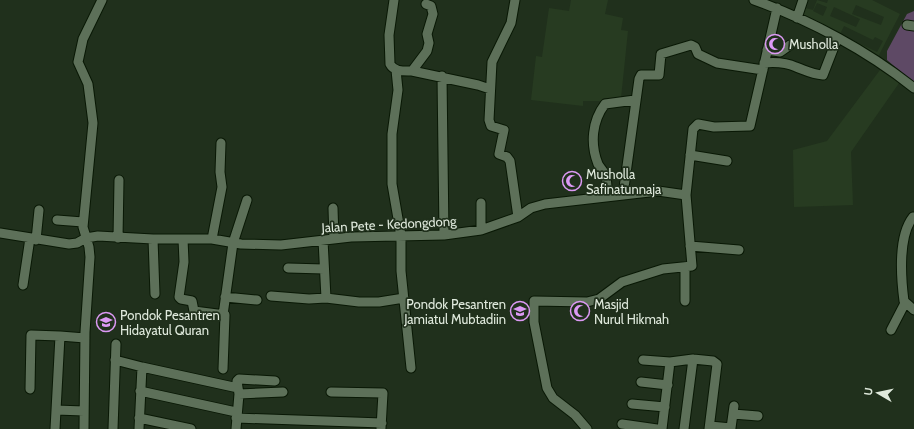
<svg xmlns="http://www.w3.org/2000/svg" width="914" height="429" viewBox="0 0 914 429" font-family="Cabin,sans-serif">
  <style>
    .built { fill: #273b21; fill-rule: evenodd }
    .green { fill: #5e4965 }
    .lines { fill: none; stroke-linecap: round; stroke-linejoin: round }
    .minor-casing { stroke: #091805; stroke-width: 11 }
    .minor { stroke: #5d7059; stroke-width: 9 }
    .labels { text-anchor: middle; stroke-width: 3.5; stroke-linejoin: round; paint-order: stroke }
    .poi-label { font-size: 13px; fill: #dfe9dc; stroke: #20301c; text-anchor: start }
    .street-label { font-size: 13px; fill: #dfe9dc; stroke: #20301c }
  </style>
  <rect width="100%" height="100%" fill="#20301c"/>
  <path class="built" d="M571 0H608L605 14 623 18 621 30 628 31 621 98H603L602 101H583V106L531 100 536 56 542 57 549 8 569 11Z
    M805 0H808L805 8 813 10 817 0 827 3 828 0H872L900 14 878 57 799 16ZM817 3 827 7 823 16 813 11ZM856 5 884 17 881 25 852 14ZM834 7 860 19 856 27 830 16ZM844 26 873 40 875 37 883 41 877 52 840 34Z
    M886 62 904 76 851 152 853 205 794 207 793 150 827 141Z"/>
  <path class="green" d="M914 11V83L887 60V51L907 14Z"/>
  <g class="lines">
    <g class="minor-casing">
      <path id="minor" d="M394 0 389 35 390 64C394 72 404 71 412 71L427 51 429 43 427 34 433 14 431 6 426 4
        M515 0 511 23 492 62 489 120 491 126 504 130 499 154 507 157 510 161 518 217
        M754 0C810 20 868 51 914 88
        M797 18 803 0
        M907 25 914 26
        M767 50 780 52 790 45
        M764 63C775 62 785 62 796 67 807 71 811 74 823 75L837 39
        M396 70 398 90 392 134V184L401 236V271L411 368
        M412 71 478 85 490 89
        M442 76 444 235
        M690 155 727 161
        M623 195 639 79 641 75H659L661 54 691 45 695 47 698 54 717 63 763 70
        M608 196C607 190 607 183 606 177 605 172 600 168 598 164 590 144 592 121 605 104L635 100
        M481 203V230
        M333 208 334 239
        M913 217C898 236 901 278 904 301L914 310
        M57 220 83 222
        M0 233 69 244 77 243 86 238 98 236 153 239H212L241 244 281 245 351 237 444 235 481 230 518 217 531 208 545 204 658 191 686 195
        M118 238 119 180
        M153 239 155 294
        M183 239 184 262 179 297 181 299 192 301 194 311 225 315 223 369
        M212 239 222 187 220 172 221 143
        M36 240 39 210
        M323 240 326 298 359 302H379L404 298
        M690 246 739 250
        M288 268 324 269
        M23 285 30 238
        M271 296 309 299 326 298
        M225 297 257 300
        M685 301V267
        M223 315 233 243 247 200
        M891 330 905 303
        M60 336 85 338
        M115 360 142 367 238 388
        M643 360 670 362
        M641 382 668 385
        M30 389 31 335 60 336 55 429
        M140 391 236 412
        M331 392 383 393 381 428
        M239 394 283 392
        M632 404 665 407
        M56 410 84 411
        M733 414 758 416
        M139 418 191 429
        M236 418 382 423
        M622 424 657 429
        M710 426 731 428 734 406
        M84 429 85 332 90 257 89 247 83 227 93 123 88 84 78 62 83 39 102 0
        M113 429 116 344
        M139 429 142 367
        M236 429 239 394 237 381 239 379 275 381
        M587 429 575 415 553 398 547 388 534 322V301L587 302 599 299 622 282 663 269 692 266 686 195 693 129 698 124 714 127 750 126 777 8
        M662 429 670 362 693 359 713 361 717 364 709 429
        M684 429 693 359"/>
    </g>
    <use href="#minor" class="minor"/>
  </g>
  <defs>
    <g id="mosque-ring" transform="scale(1)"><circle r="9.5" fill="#20301c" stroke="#dc99f4" stroke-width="1.5"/><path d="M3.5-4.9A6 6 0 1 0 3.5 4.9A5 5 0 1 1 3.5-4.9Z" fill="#dc99f4"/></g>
    <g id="school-ring" transform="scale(1)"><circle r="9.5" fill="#20301c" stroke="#dc99f4" stroke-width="1.5"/><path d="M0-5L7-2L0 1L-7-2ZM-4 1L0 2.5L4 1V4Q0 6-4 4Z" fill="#dc99f4"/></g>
  </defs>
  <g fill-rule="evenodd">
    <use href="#mosque-ring" x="775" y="44"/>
    <use href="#mosque-ring" x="572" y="181"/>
    <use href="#school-ring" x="520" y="311"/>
    <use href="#mosque-ring" x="580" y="311"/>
    <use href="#school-ring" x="106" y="322"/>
  </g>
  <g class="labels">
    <g class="poi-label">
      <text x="789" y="49">Musholla</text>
      <text x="586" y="179">Musholla<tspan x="586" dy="15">Safinatunnaja</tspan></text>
      <text x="506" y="309" text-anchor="end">Pondok Pesantren<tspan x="506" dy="15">Jamiatul Mubtadiin</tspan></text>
      <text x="594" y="309">Masjid<tspan x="594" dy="15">Nurul Hikmah</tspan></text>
      <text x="120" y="320">Pondok Pesantren<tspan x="120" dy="15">Hidayatul Quran</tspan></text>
    </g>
    <g class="street-label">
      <text transform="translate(389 224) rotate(-3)" y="5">Jalan Pete - Kedongdong</text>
    </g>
  </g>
  <g transform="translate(878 393) rotate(279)" stroke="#20301c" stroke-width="3" paint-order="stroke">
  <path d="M0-3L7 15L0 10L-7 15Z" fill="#dfe9dc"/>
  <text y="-6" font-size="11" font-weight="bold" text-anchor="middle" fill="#dfe9dc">U</text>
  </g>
</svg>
